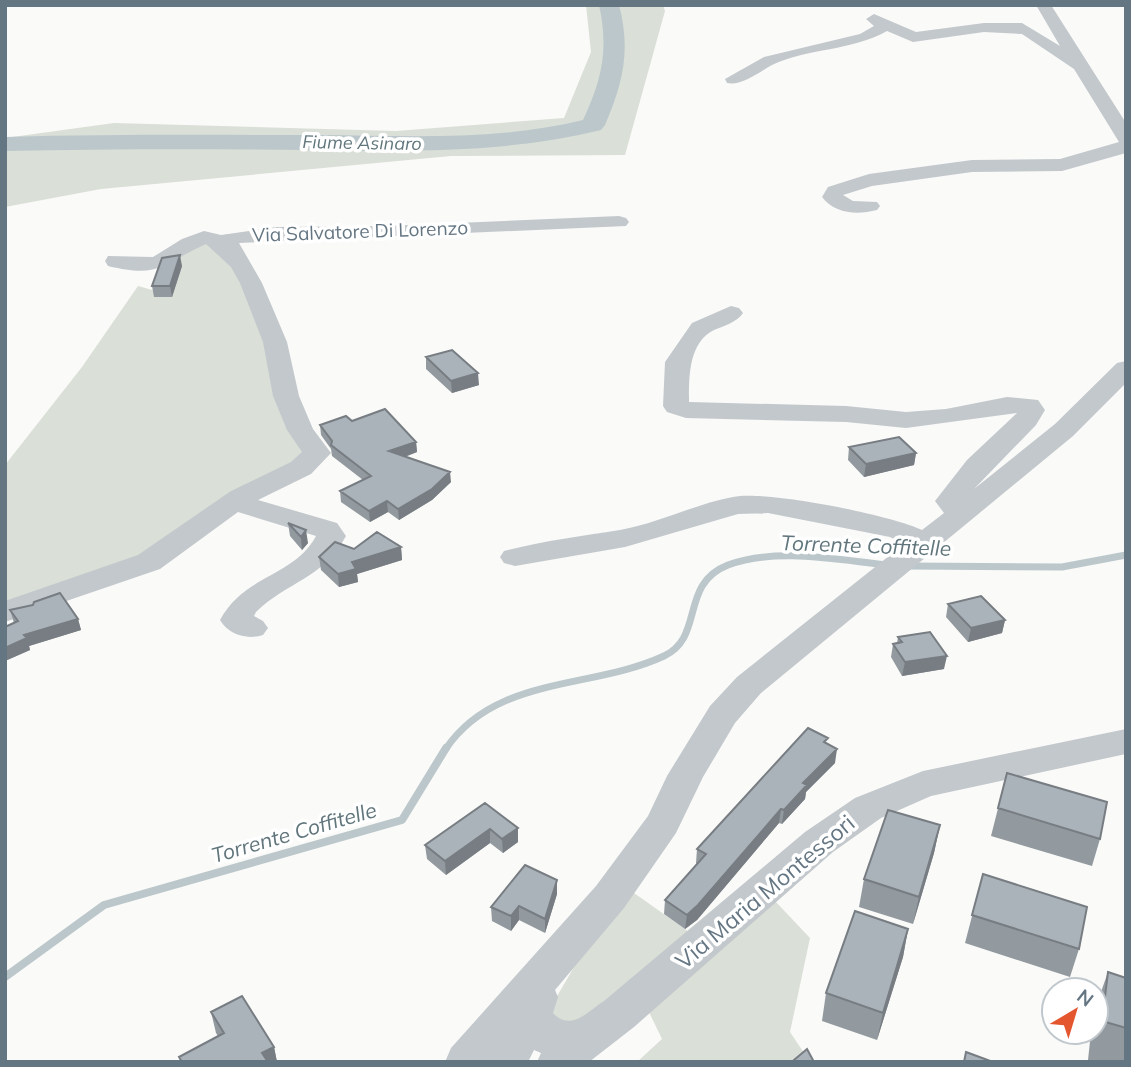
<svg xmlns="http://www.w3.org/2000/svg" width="1131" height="1067" viewBox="0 0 1131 1067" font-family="Mulish,sans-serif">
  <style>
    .green { fill: #dadfd7 }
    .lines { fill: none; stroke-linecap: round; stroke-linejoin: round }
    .stream-far1 { stroke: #bbc7cb; stroke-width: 7 }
    .stream { stroke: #bbc7cb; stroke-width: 8 }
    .river { fill: #bbc7cb; fill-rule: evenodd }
    .minor { fill: #c3c8cc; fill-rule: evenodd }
    .wall { fill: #929a9f }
    .shaded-wall { fill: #777d82 }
    .building { fill: #aab3b9; stroke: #777d82; stroke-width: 2 }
    .labels { text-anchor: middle; stroke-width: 7; stroke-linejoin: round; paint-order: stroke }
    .far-water-label { font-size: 18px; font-style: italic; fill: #60757c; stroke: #fff }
    .street-label { font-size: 19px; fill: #657683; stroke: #fff }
    .water-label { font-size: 21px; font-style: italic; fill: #60757c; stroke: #fff }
    .near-street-label { font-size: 23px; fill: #657683; stroke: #fff }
  </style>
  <rect width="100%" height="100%" fill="#fafaf8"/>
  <path class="green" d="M586 5H663L665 11 625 155 451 156 101 189 5 207V138L114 123 396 131 564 118 591 52Z
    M206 240 237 268 311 453 162 550 5 609V465L82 367 138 286 156 291 164 267Z
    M634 893 692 934 573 1030 549 1010 581 955Z
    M775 901 810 938 790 1032 806 1056 799 1062H637L662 1039 649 1012Z"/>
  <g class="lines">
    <path class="stream-far1" d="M908 566 1062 567 1126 555
      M445 750C495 675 591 690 664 656 705 637 679 584 728 565 776 547 838 560 887 565"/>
    <path class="stream" d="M5 977 104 905 402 820 446 748"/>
    <path class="river" d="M599 5H619C631 50 623 83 605 125L601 130C503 154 405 151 304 150 204 149 105 149 5 151V137C110 134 214 135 319 135 408 136 497 141 583 120 602 80 609 49 599 5Z"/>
    <path class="minor" d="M1036 5H1051L1126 123V153L1062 171 972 172 872 186 843 195 853 201 877 202 880 206 877 210C857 215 835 214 822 197L828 187 869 174 972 160 1060 159 1119 142 1074 69 1022 34 984 32 913 42 887 31C852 51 808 48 772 65 759 72 742 86 727 83L725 79 764 57 860 34 874 26 866 19 874 14 916 32 984 23H1022L1060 46Z
      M619 216 626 218 629 222 626 226 239 243 262 283 287 342 299 396 313 429 331 453 311 474 258 500 337 523 346 536C323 579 288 581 256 612L254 616 263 621 268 628 263 635C247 640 229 635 220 620 245 574 294 577 316 536L238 512 160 569 5 622V601L138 555 231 491 291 462 302 452 287 430 273 396 263 342 240 283 231 267 206 244C163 263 161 279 108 266L105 261 108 256 153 257 182 239 204 231 221 235 277 227 387 226Z
      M731 306 739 308 743 313C737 322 724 326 714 330 688 343 689 378 689 402L846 406 906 412 946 409 1007 397 1038 400 1045 410 1036 425 974 489 1055 424 1117 363 1126 361V383L1073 436 761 693 735 723 703 777 676 833 624 908 555 990 558 997 553 1013C571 1032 587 1012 604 1001L805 832 855 798 923 771 1126 729V754L931 796 881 818 833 852 634 1027 589 1062H537L541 1053 534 1050 528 1062H445L451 1048 596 886 648 816 667 776 710 706 737 677 904 544 890 537 768 513 738 514 625 547 515 566 504 563 500 557 504 551C543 541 581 536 620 530 659 523 695 504 733 497 767 490 890 515 922 530L944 513 935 501 967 460 1017 413 906 428 846 422 686 418 667 412 663 406 665 362 692 323Z"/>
  </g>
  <path class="wall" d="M182 266 172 297H154L152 286Z
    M426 357 479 385 452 393 426 369Z
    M352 421 416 442 417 452 405 457 451 482 432 500 399 520 388 512 370 522 341 502 340 491 363 480 332 456 331 449 321 435 320 425Z
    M849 447 916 453 914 465 864 477 848 460Z
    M288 523 308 543 302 550 290 536Z
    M401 547 402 560 357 574 358 582 339 587 321 570 319 557 354 549Z
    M948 604 1005 620 1002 633 968 642 946 617Z
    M10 610 78 619 81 630 29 646 30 650 5 661V627L14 623Z
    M898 637 944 669 902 676 891 657 893 644 897 643Z
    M827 744 835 763 806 792 805 799 782 824 779 823 697 920 685 929 664 914 665 900 697 864 696 863 697 849Z
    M1007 773 1100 839 1092 866 991 836Z
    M485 803 518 828V842L503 853 490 843 446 875 427 859 425 845Z
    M940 825 934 853 913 924 859 907 864 879Z
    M983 874 1079 949 1070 977 965 943Z
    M557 880V894L545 933 519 920 511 931 492 921 491 907Z
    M908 929 903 957 877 1040 822 1021 826 993Z
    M1108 972 1126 978V1062H1092L1088 1060 1091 1032H1096V1006Z
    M211 1012 274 1047 277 1062H181L179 1057 218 1036 216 1033Z"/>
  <path class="shaded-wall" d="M180 255 182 266 172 297 170 286Z
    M478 373 479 385 452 393 451 381Z
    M416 442 417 452 390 462 389 451Z
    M916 453 914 465 864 477 866 464Z
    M450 472 451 482 432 500 399 520 398 509Z
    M387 501 388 512 370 522 369 511Z
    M306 530 308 543 302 550 301 537Z
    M401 547 402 560 357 574 358 582 339 587 338 574 352 562Z
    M78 619 81 630 29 646 30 650 5 661V648L24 635Z
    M1005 620 1002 633 968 642 971 628Z
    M947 656 944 669 902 676 905 662Z
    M837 749 835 763 806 792 805 799 782 824 784 810 803 783Z
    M781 809 779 823 697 920 685 929 687 915Z
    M940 825 934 853 913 924 919 897Z
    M518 828V842L503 853 502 839Z
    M490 829V843L446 875 445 861Z
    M557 880V894L545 933V919Z
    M519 906V920L511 931V916Z
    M908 929 903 957 877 1040 883 1013Z
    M274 1047 277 1062H264L262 1053Z"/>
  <path class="building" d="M180 255 170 286H152L162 258Z
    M452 350 478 373 451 381 426 357Z
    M385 409 416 442 389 451 450 472 432 489 398 509 387 501 369 511 340 491 371 476 331 445 332 441 320 425 346 416 352 421Z
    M899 437 916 453 866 464 849 447Z
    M288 523 306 530 301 537Z
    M377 532 401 547 352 562 356 569 338 574 319 557 335 542 354 549Z
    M60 593 78 619 24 635 27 638 5 648V627L18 621 10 610 33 605 34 602Z
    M981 596 1005 620 971 628 948 604Z
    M930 632 947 656 905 662 893 644 902 642 898 637Z
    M808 728 828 738 824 742 837 749 803 783 807 785 784 810 781 809 698 905 687 915 665 900 706 854 697 849Z
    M1007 773 1107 802 1100 839 998 808Z
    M485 803 518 828 502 839 490 829 445 861 425 845Z
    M888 810 940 825 919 897 864 879Z
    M525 865 557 880 545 919 519 906 511 916 491 907Z
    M983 874 1087 907 1079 949 972 915Z
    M855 911 908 929 883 1013 826 993Z
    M1108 972 1126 978V1028L1102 1021Z
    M242 996 274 1047 262 1053 268 1062H182L179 1057 224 1033 211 1012Z
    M807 1049 814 1062H795L794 1060Z
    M966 1052 993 1062H964Z"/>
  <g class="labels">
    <g class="far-water-label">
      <text transform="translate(362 143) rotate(1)" y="6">Fiume Asinaro</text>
    </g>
    <g class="street-label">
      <text transform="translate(360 231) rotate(-2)" y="7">Via Salvatore Di Lorenzo</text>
    </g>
    <g class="water-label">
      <text transform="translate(866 546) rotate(2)" y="7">Torrente Coffitelle</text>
      <text transform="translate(294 833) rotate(-16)" y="7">Torrente Coffitelle</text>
    </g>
    <g class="near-street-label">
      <text transform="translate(765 892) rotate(-40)" y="8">Via Maria Montessori</text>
    </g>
  </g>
  <rect width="1131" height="1067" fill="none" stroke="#657683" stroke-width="14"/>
  <g transform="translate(1075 1011) rotate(38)"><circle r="33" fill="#ffffff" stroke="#c1c8cd" stroke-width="2"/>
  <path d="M0-5L12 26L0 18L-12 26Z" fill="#e4572e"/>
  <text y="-10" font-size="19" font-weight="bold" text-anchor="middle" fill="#657683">N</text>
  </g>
</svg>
